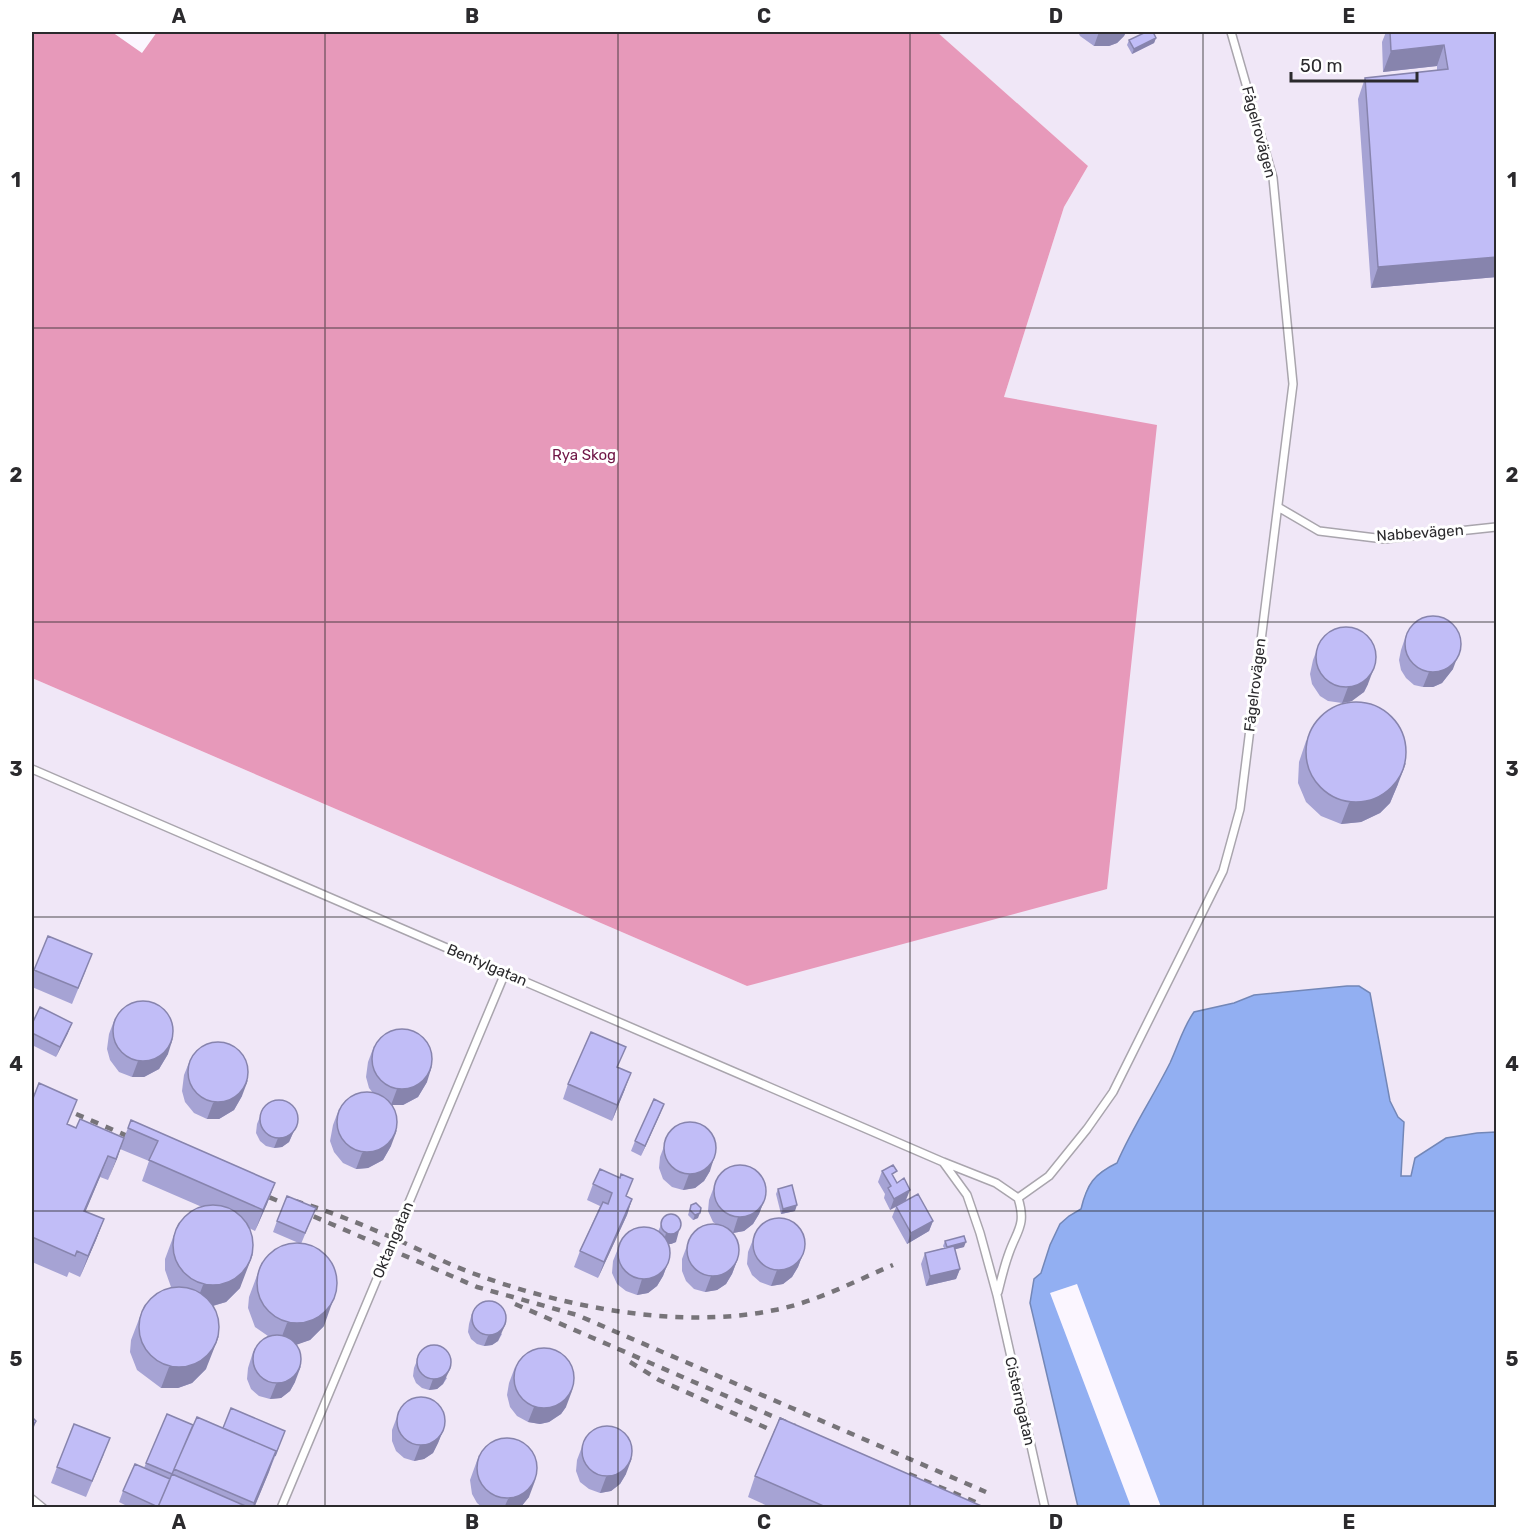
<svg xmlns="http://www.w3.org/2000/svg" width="1528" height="1539" viewBox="0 0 1528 1539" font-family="Rubik,sans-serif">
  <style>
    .built { fill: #f0e7f7 }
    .forest { fill: #e799ba }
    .water { fill: #92aff2; stroke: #7387b7; stroke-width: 1.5 }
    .pier { fill: #fbf6ff }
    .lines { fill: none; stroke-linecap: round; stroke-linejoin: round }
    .lane-casing { stroke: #a9a5ad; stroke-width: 10 }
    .lane { stroke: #fff; stroke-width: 7 }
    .rail { stroke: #777479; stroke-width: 4.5; stroke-dasharray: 8 8; stroke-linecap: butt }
    .wall { fill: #a6a3d4 }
    .shaded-wall { fill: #8784ad }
    .building { fill: #c1bdf7; stroke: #8784ad; stroke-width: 1.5 }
    .grid { fill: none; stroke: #2b2a2d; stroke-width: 1.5; stroke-opacity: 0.55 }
    .labels { text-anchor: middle; stroke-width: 6; stroke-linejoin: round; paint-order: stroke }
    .street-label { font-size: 15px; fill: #2b2a2d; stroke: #fff }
    .park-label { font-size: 15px; fill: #6f1545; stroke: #fff }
    .neatline { fill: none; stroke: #2b2a2d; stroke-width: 2 }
    .grid-label { font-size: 20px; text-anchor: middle; font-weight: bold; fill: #2b2a2d }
  </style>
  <rect width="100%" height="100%" fill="#fbf6ff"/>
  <path class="built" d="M937 32H1496V1132L1477 1133 1446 1138 1411 1176H1401L1404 1122 1398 1117 1390 1101 1370 993 1359 986H1347L1254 995 1188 1020 1169 1065 1127 1141 1117 1163 1100 1171 1085 1191 1082 1209 1069 1216 1050 1245 1041 1273 1034 1279 1030 1303 1078 1507H32V678L747 986 1004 397 1064 207 1088 166Z"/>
  <path class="forest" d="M32 32H112L142 53 157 32H937L1088 166 1064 207 1004 397 1157 425 1107 889 747 986 32 678Z"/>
  <path class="water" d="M1347 986H1359L1370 993 1390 1101 1398 1117 1404 1122 1401 1176H1411L1415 1158 1446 1138 1477 1133 1496 1132V1507H1078L1030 1303 1034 1279 1041 1273 1050 1245 1060 1224 1069 1216 1081 1209C1087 1184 1094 1174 1117 1163 1132 1128 1153 1097 1170 1063 1178 1046 1183 1027 1194 1012L1234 1003 1254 995Z"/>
  <path class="pier" d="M1077 1284 1120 1399 1161 1507H1131L1050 1293Z"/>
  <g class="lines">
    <g class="lane-casing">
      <path id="lane" d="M1278 507 1319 531 1384 539 1496 527
        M32 769 943 1162 996 1183 1018 1198 1049 1176 1087 1129 1113 1092 1223 871 1240 809 1293 384 1273 178 1231 32
        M943 1162 967 1195 980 1233 997 1295 1045 1508
        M998 1292C1001 1280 1004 1267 1008 1256 1016 1231 1027 1226 1018 1198
        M32 1499 43 1508
        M281 1508 505 973"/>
    </g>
    <use href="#lane" class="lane"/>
    <path class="rail" d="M32 1095 139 1141
      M255 1191 477 1287 577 1315 986 1492
      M295 1201C329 1211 361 1224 393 1238 419 1249 445 1263 472 1273 563 1307 679 1330 775 1310 816 1302 855 1281 893 1265
      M515 1304 795 1426
      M630 1362 659 1380 789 1438
      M909 1474 980 1504"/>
  </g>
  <path class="wall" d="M1078 32H1126L1124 36 1117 43 1109 46H1094L1080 36Z
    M1386 32H1497V277L1371 288 1358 99 1365 78 1437 70V66L1383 72 1382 42Z
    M1156 38 1154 43 1132 54 1127 45 1129 40Z
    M1496 631H1497V655L1494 644Z
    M1406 635 1453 669 1442 683 1433 687H1423L1414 685 1406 678 1401 670 1399 660 1401 650Z
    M1319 644 1368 684 1364 692 1350 701 1398 784 1390 803 1380 813 1361 822 1341 824 1321 816 1306 802 1298 783 1299 762 1306 741 1349 702 1342 703 1328 701 1320 696 1312 684 1310 674 1313 660Z
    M48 936 86 970 72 1004 32 987V977Z
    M115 1018 168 1054 159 1069 144 1077H132L119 1072 110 1060 107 1049 109 1034Z
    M32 1024 68 1033 56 1057 32 1045Z
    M374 1046 427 1082 418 1097 403 1105H392L391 1146 383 1160 368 1168 356 1169 343 1163 334 1152 330 1141 333 1125 339 1109 373 1093 369 1088 366 1077 368 1062Z
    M190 1060 242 1096 234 1110 219 1119H207L194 1113 185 1102 182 1091 184 1075Z
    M618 1068 625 1089 612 1121 563 1099 568 1084Z
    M32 1101 68 1125 76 1128 124 1138 131 1120 275 1183 267 1204 255 1231 249 1228 240 1288 226 1302 213 1306 206 1369 192 1383 178 1388H161L137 1370 130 1352 131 1340 144 1306 171 1287 165 1270V1259L178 1224 202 1207 142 1181 149 1161 120 1149 108 1180 100 1177 85 1212 104 1219 96 1240 80 1277 69 1272 67 1277 32 1262Z
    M664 1104 660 1114 641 1156 631 1151 635 1141Z
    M261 1114 297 1124 289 1142 282 1147 274 1148 266 1146 260 1141 256 1133 257 1124Z
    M666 1141 710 1171 704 1181 695 1188 683 1190 672 1187 663 1179 659 1168 660 1157Z
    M882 1171 894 1178 906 1200 933 1221 929 1231 907 1244 892 1217 896 1207 890 1210 884 1198 885 1194 878 1182Z
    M593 1184 632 1199 627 1215 598 1278 574 1267 580 1251 600 1206 587 1200Z
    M715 1184 765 1198 759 1214 753 1224 744 1231 733 1233 730 1232 738 1258 732 1274 726 1284 717 1290 705 1292 694 1289 686 1281 682 1271V1259L688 1243 717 1225 713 1222 708 1211 709 1200Z
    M778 1189 795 1211 781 1214 776 1194Z
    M691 1205 698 1218 693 1220 688 1215Z
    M316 1208 301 1244 273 1232 277 1221Z
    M664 1217 676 1242 671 1244H668L669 1260 663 1276 657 1286 648 1293 637 1295 626 1291 617 1284 612 1273 613 1261 619 1246 658 1232Z
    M754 1237 804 1251 798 1267 792 1277 783 1284 771 1286 760 1282 752 1275 747 1264 748 1252Z
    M945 1241 964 1247 955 1249 960 1269 956 1279 926 1286 921 1264 925 1253 944 1248 943 1246Z
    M262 1262 324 1326 310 1340 297 1344 295 1382 290 1391 281 1398 270 1399 259 1396 251 1389 247 1379 248 1368 253 1352 268 1336 255 1327 248 1308 249 1297Z
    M472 1313 502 1334 498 1341 492 1345 484 1346 477 1344 471 1339 468 1332 469 1324Z
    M418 1358 447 1378 443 1384 437 1389 429 1390 422 1388 416 1383 413 1376 414 1368Z
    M515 1367 566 1407 561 1414 549 1422 540 1424 528 1422 517 1416 510 1407 507 1395 509 1383Z
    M398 1414 444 1428 438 1443 433 1453 424 1459 414 1461 404 1458 396 1451 392 1441V1430Z
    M193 1425 223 1428 279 1447 254 1508H131L119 1502 123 1491 144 1468 146 1463Z
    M583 1444 626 1474 620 1484 611 1491 600 1493 589 1489 580 1482 576 1471 577 1460Z
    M104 1454 86 1497 51 1483 57 1467Z
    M479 1455 529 1497 520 1508H483L477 1503 472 1494 470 1480Z
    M755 1476 986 1508H772L748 1497Z"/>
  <path class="shaded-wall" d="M1099 32H1126L1124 36 1117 43 1109 46H1094Z
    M1156 38 1154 43 1132 54 1134 49Z
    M1444 45 1437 66 1383 72 1391 51Z
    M1497 257V277L1371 288 1378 267Z
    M1459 653 1453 669 1442 683 1433 687H1423L1429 672Z
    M1374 668 1368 684 1364 692 1352 701 1342 703 1348 687Z
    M1406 763 1398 784 1390 803 1380 813 1361 822 1341 824 1349 803Z
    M72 1023 68 1033 56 1057 60 1047Z
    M173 1038 168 1054 159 1069 144 1077H132L138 1061Z
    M432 1066 427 1082 418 1097 403 1105H391L397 1089Z
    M631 1073 625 1089 612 1121 617 1105Z
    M248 1080 242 1096 234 1110 219 1119H207L213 1103Z
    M664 1104 660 1114 641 1156 645 1146Z
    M297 1124 289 1142 282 1147 274 1148 278 1138Z
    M397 1130 391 1146 383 1160 368 1168 356 1169 362 1153Z
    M124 1138 117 1159 108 1180Z
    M715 1155 710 1171 704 1181 695 1188 683 1190 689 1174Z
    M108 1156 100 1177 77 1232 84 1211Z
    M275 1183 267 1204 255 1231 263 1210Z
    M910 1190 906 1200 890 1210 894 1199Z
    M765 1198 759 1214 753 1224 744 1231 733 1233 738 1217Z
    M632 1199 627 1215 598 1278 604 1262Z
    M797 1205 795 1211 781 1214 783 1209Z
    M700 1213 698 1218 693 1220 695 1215Z
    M104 1219 96 1240 80 1277 88 1256Z
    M933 1221 929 1231 907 1244 911 1233Z
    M679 1231 676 1242 671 1244H663L666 1233Z
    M966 1242 964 1247 945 1252 947 1247Z
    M804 1251 798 1267 792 1277 783 1284 771 1286 777 1270Z
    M253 1254 240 1288 226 1302 212 1306H195L203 1285Z
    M738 1258 732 1274 726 1284 717 1290 705 1292 711 1276Z
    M669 1260 663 1276 657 1286 648 1293 637 1295 642 1279Z
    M960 1269 956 1279 926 1286 930 1276Z
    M336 1292 324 1326 310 1340 296 1345 279 1344 287 1323Z
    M506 1323 498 1341 492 1345 484 1346 488 1336Z
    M219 1336 206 1369 192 1383 178 1388H161L169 1367Z
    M301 1366 295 1382 290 1391 281 1398 270 1399 276 1384Z
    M451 1367 443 1384 437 1389 429 1390 433 1379Z
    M572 1391 566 1407 561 1414 549 1422 540 1424 528 1422 534 1407Z
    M36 1421 32 1433V1427Z
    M444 1428 438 1443 433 1453 424 1459 414 1461 420 1445Z
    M276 1451 269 1472 254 1508H252Z
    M632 1458 626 1474 620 1484 611 1491 600 1493 606 1477Z
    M535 1481 529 1497 520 1508H504L508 1499Z"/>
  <path class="building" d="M1146 32H1153L1156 38 1134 49 1129 40Z
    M1390 32H1497V257L1378 267 1365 78 1448 69 1444 45 1391 51Z
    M1405 644a28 28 0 1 1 56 0a28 28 0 1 1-56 0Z
    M1316 657a30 30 0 1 1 60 0a30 30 0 1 1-60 0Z
    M1306 752a50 50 0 1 1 100 0a50 50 0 1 1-100 0Z
    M48 936 92 954 78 988 34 970Z
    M113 1031a30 30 0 1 1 60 0a30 30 0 1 1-60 0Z
    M40 1007 72 1023 60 1047 32 1033V1024Z
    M372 1059a30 30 0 1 1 60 0a30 30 0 1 1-60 0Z
    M591 1032 626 1047 617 1067 631 1073 617 1105 568 1084Z
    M188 1072a30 30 0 1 1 60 0a30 30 0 1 1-60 0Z
    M39 1083 77 1100 67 1124 76 1128 80 1119 124 1138 116 1159 108 1156 84 1211 104 1219 88 1256 77 1251 75 1256 32 1237V1101Z
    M337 1122a30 30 0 1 1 60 0a30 30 0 1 1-60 0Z
    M654 1099 664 1104 645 1146 635 1141Z
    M260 1119a19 19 0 1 1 38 0a19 19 0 1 1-38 0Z
    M131 1120 275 1183 263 1210 149 1160 158 1141 128 1128Z
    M664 1148a26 26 0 1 1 52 0a26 26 0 1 1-52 0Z
    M893 1165 897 1171 892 1174 897 1183 904 1178 910 1190 894 1199 888 1188 891 1186 882 1171Z
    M714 1191a26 26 0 1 1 52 0a26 26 0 1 1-52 0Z
    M600 1169 620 1178 621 1174 633 1179 626 1196 632 1199 604 1262 580 1251 603 1202 608 1204 612 1193 593 1184Z
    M792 1185 797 1205 783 1209 778 1189Z
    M918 1194 933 1221 911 1233 896 1206Z
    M287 1196 316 1208 305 1233 277 1221Z
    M696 1203 701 1208 700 1213 695 1215 690 1210 691 1205Z
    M173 1245a40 40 0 1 1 80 0a40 40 0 1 1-80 0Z
    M661 1224a10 10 0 1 1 20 0a10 10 0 1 1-20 0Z
    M753 1244a26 26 0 1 1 52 0a26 26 0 1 1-52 0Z
    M687 1250a26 26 0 1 1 52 0a26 26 0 1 1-52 0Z
    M618 1253a26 26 0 1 1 52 0a26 26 0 1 1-52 0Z
    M964 1236 966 1242 947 1247 945 1241Z
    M257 1283a40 40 0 1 1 80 0a40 40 0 1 1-80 0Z
    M954 1246 960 1269 930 1276 925 1253Z
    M139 1327a40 40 0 1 1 80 0a40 40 0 1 1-80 0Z
    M472 1318a17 17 0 1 1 34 0a17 17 0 1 1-34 0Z
    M253 1359a24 24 0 1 1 48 0a24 24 0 1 1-48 0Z
    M417 1362a17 17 0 1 1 34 0a17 17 0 1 1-34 0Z
    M514 1378a30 30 0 1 1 60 0a30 30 0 1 1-60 0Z
    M397 1421a24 24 0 1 1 48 0a24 24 0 1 1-48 0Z
    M231 1408 285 1431 275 1456 276 1451 223 1428Z
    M167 1414 193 1425 172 1474 250 1508H160L158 1507 172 1474 146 1463Z
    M32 1417 36 1421 32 1427Z
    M197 1417 276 1451 254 1503 174 1469Z
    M780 1418 986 1508H828L755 1476Z
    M74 1424 110 1438 92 1481 57 1467Z
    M582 1451a25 25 0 1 1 50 0a25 25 0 1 1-50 0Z
    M477 1468a30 30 0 1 1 60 0a30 30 0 1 1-60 0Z
    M135 1464 170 1479 158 1507 123 1491Z"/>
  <path class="grid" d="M325 32V1508M618 32V1508M910 32V1508M1203 32V1508M32 328H1496M32 622H1496M32 917H1496M32 1211H1496"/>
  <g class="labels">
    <g class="street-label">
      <text transform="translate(1259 132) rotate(75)" y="5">Fågelrovägen</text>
      <text transform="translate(1420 533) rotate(-4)" y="5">Nabbevägen</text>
      <text transform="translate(1255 685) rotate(-83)" y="5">Fågelrovägen</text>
      <text transform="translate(487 965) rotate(23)" y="5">Bentylgatan</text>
      <text transform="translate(393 1240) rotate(-67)" y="5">Oktangatan</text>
      <text transform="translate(1020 1401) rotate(77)" y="5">Cisterngatan</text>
    </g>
    <g class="park-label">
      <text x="584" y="460">Rya Skog</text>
    </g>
  </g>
  <rect width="1528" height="1539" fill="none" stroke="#ffffff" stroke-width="66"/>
  <path d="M1291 72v9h126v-9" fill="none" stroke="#2b2a2d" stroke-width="3"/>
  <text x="1300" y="72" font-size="18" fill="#2b2a2d" stroke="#ffffff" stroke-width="4.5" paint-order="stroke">50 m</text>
  <rect x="33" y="33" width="1462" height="1473" class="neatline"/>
  <g class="grid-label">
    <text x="179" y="23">A</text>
    <text x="472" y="23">B</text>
    <text x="764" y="23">C</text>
    <text x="1056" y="23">D</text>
    <text x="1349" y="23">E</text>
    <text x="16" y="187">1</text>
    <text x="1512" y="187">1</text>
    <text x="16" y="482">2</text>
    <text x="1512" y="482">2</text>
    <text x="16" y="776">3</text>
    <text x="1512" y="776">3</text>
    <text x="16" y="1071">4</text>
    <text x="1512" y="1071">4</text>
    <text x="16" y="1366">5</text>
    <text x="1512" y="1366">5</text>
    <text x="179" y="1529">A</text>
    <text x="472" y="1529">B</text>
    <text x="764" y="1529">C</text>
    <text x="1056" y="1529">D</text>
    <text x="1349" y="1529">E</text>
  </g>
</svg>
